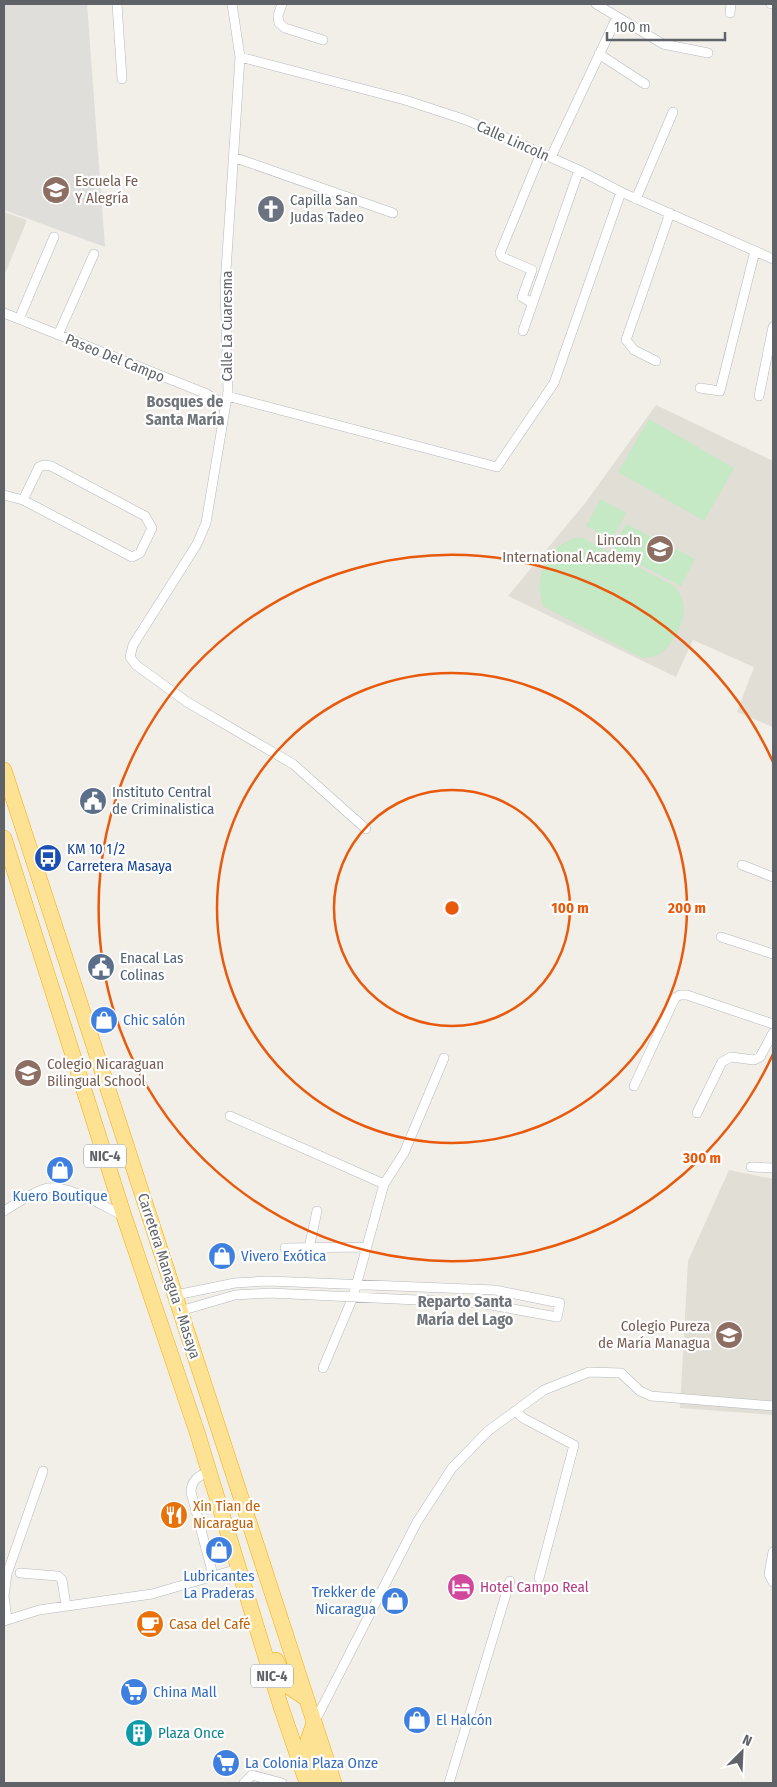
<svg xmlns="http://www.w3.org/2000/svg" width="777" height="1787" viewBox="0 0 777 1787" font-family="'Fira Sans Condensed',sans-serif">
  <style>
    .industrial { fill: #e0deda }
    .education { fill: #e1ded6 }
    .green { fill: #c5e8c5 }
    .lines { fill: none; stroke-linecap: round; stroke-linejoin: round }
    .street-casing { stroke: #b5b8bc; stroke-width: 10 }
    .highway-casing { stroke: #f9ab00; stroke-width: 16 }
    .street { stroke: #fff; stroke-width: 9 }
    .highway { stroke: #fde293; stroke-width: 15 }
    .ring { fill: none; stroke: #e8590c; stroke-width: 2.5 }
    .labels { text-anchor: middle; stroke-width: 4.5; stroke-linejoin: round; paint-order: stroke }
    .shield { fill: #fff; stroke: #8f9295; stroke-width: 1 }
    .shield-label { font-size: 14px; font-weight: bold; fill: #5f6368 }
    .street-label { font-size: 15px; fill: #5f6368; stroke: #fff }
    .education-label { font-size: 15px; fill: #785e54; stroke: #fff; text-anchor: start }
    .worship-label { font-size: 15px; fill: #5b616d; stroke: #fff; text-anchor: start }
    .service-label { font-size: 15px; fill: #4e5e75; stroke: #fff; text-anchor: start }
    .transit-label { font-size: 15px; fill: #164399; stroke: #fff; text-anchor: start }
    .shop-label { font-size: 15px; fill: #366cbe; stroke: #fff; text-anchor: start }
    .food-label { font-size: 15px; fill: #c56008; stroke: #fff; text-anchor: start }
    .hotel-label { font-size: 15px; fill: #b23c85; stroke: #fff; text-anchor: start }
    .culture-label { font-size: 15px; fill: #0d838f; stroke: #fff; text-anchor: start }
    .neighbourhood-label { font-size: 16px; font-weight: bold; fill: #70757a; stroke: #fff }
    .centre { fill: #e8590c; stroke: #fff; stroke-width: 2.5 }
    .ring-label { font-size: 15px; text-anchor: middle; font-weight: bold; fill: #e8590c; stroke: #fff; stroke-width: 4.5; stroke-linejoin: round; paint-order: stroke }
  </style>
  <rect width="100%" height="100%" fill="#f1efe8"/>
  <path class="industrial" d="M4 4H87L105 247 4 210Z"/>
  <path class="education" d="M4 212 27 220 4 276Z
    M656 405 773 461V727L737 712 754 667 693 640 676 677 508 596 586 502Z
    M729 1170 773 1179V1415L680 1408 688 1261Z"/>
  <path class="green" d="M649 419 734 468 704 521 618 472Z
    M601 499 626 513 612 540 586 526Z
    M626 524 695 559 681 586 612 550Z
    M581 537 674 586C689 602 685 620 674 637 670 644 666 651 658 655 653 657 647 657 642 658L543 606C533 576 548 542 581 537Z"/>
  <g class="lines">
    <g class="street-casing">
      <path id="street" d="M117 4 122 79
        M232 4 240 57 225 286 228 391 206 523 197 544 133 645 130 657 136 665 187 702 293 764 366 829
        M282 4 278 16 279 23 285 28 323 40
        M596 4 663 44 708 53
        M771 4H773
        M730 13 731 4
        M599 54 645 84
        M240 57 405 100 466 120 579 170 621 192 773 259
        M233 157 393 213
        M551 157 617 17
        M636 199 673 112
        M532 303 522 297 532 270 502 257 500 253 541 153
        M4 313 207 394 225 405
        M19 319 54 237
        M523 331 579 170
        M58 335 94 254
        M656 361 634 350 626 340 670 213
        M700 388 720 391 755 251
        M227 396 497 467 554 383 621 192
        M759 396 773 327
        M4 495 23 500 132 557 140 553 152 528 145 516 51 466 44 465 39 467 23 500
        M742 865 773 877
        M721 937 773 954
        M634 1086 675 998 680 995H687L773 1024
        M697 1113 722 1062 731 1057 754 1060 760 1057 773 1033
        M230 1116 384 1184
        M751 1167 773 1168
        M4 1211C16 1204 31 1193 44 1189 65 1182 105 1207 124 1216
        M285 1248 366 1247
        M309 1248 317 1211
        M176 1295 235 1283 268 1281 495 1290 560 1303 557 1317 480 1303 270 1293 235 1295 180 1311
        M323 1368 353 1297 384 1184 404 1153 444 1058
        M515 1411 523 1418 574 1445 539 1578
        M209 1471C199 1476 191 1480 191 1492L213 1575
        M773 1552 769 1574 773 1582
        M20 1573 58 1576 62 1580 66 1606
        M7 1619 4 1596 7 1574 43 1471
        M4 1621 39 1610 152 1594 238 1569
        M314 1723 417 1522 452 1468 488 1431 544 1390 589 1372 621 1373 640 1391 651 1396 773 1406
        M244 1783 252 1775 282 1783
        M449 1783 510 1581"/>
    </g>
    <g class="highway-casing">
      <path id="highway" d="M4 770 334 1783
        M4 838 124 1216 197 1432 281 1707 307 1783
        M276 1660 289 1687 307 1699
        M314 1723 308 1740 320 1783"/>
    </g>
    <use href="#street" class="street"/>
    <use href="#highway" class="highway"/>
  </g>
  <g class="ring">
    <circle cx="452" cy="908" r="118"/>
    <circle cx="452" cy="908" r="235"/>
    <path d="M773 1054A353 353 0 1 1 773 762"/>
  </g>
  <defs>
    <g id="school-disc" transform="scale(1.4375)"><circle r="9.5" fill="#8d6e63" stroke="#fff"/><path d="M0-5L7-2L0 1L-7-2ZM-4 1L0 2.5L4 1V4Q0 6-4 4Z" fill="#fff"/></g>
    <g id="church-disc" transform="scale(1.4375)"><circle r="9.5" fill="#6b7280" stroke="#fff"/><path d="M-1.2-6h2.4v3.5h3.3v2.4h-3.3V6h-2.4V-.1h-3.3v-2.4h3.3Z" fill="#fff"/></g>
    <g id="civic-disc" transform="scale(1.4375)"><circle r="9.5" fill="#5c6f8a" stroke="#fff"/><path d="M-.6-6.5H3V-4.5H.6V-3L4-1V1h2V6H-6V1h2V-1L-.6-3ZM-1.2 2.5V6h2.4V2.5Z" fill="#fff"/></g>
    <g id="bus-disc" transform="scale(1.4375)"><circle r="9.5" fill="#1a4fb4" stroke="#fff"/><path d="M-5-6H5V4H4V6H2V4H-2V6H-4V4H-5ZM-3.5-4V0h7V-4ZM-3.5 1.2v1.5H-2V1.2ZM2 1.2v1.5H3.5V1.2Z" fill="#fff"/></g>
    <g id="shop-disc" transform="scale(1.4375)"><circle r="9.5" fill="#3f7fe0" stroke="#fff"/><path d="M-5-2.5h2.3a2.7 3.5 0 0 1 5.4 0H5L5.5 6h-11ZM-1.5-2.5h3a1.5 2.3 0 0 0-3 0Z" fill="#fff"/></g>
    <g id="restaurant-disc" transform="scale(1.4375)"><circle r="9.5" fill="#e8710a" stroke="#fff"/><path d="M-5-6h1v4h1v-4h1v4h1v-4h1v5L-1.5 .5V6h-2V.5L-5-1ZM5-6V6H3V1.5H1.5Q1.5-4 5-6Z" fill="#fff"/></g>
    <g id="hotel-disc" transform="scale(1.4375)"><circle r="9.5" fill="#d1479c" stroke="#fff"/><path d="M-6-4.5h1.5V1H6V5H4.5V3h-9V5H-6ZM-4 0a1.8 1.8 0 1 1 3.6 0ZM.5 0V-2.5h3Q6-2.5 6 0Z" fill="#fff"/></g>
    <g id="cafe-disc" transform="scale(1.4375)"><circle r="9.5" fill="#e8710a" stroke="#fff"/><path d="M-5.5-4.5H6V0H3Q3 3.5 0 3.5H-2.5Q-5.5 3.5-5.5 0ZM3-3.2v2h1.7v-2ZM-6 4.5H4V6H-6Z" fill="#fff"/></g>
    <g id="supermarket-disc" transform="scale(1.4375)"><circle r="9.5" fill="#3f7fe0" stroke="#fff"/><path d="M-6-5.5h2.5l.6 2H6L4.5 2H-2.5L-4.4-4H-6ZM-1.5 3.2a1.3 1.3 0 1 0 .1 0ZM3 3.2a1.3 1.3 0 1 0 .1 0Z" fill="#fff"/></g>
    <g id="building-disc" transform="scale(1.4375)"><circle r="9.5" fill="#0f9aa8" stroke="#fff"/><path d="M-4-6H4V6H1V3H-1V6H-4ZM-2.5-4.3h1.7v1.8h-1.7ZM.8-4.3h1.7v1.8H.8ZM-2.5-1h1.7V.8h-1.7ZM.8-1h1.7V.8H.8Z" fill="#fff"/></g>
  </defs>
  <g fill-rule="evenodd">
    <use href="#school-disc" x="56" y="190"/>
    <use href="#church-disc" x="271" y="209"/>
    <use href="#school-disc" x="660" y="549"/>
    <use href="#civic-disc" x="93" y="801"/>
    <use href="#bus-disc" x="48" y="858"/>
    <use href="#civic-disc" x="101" y="967"/>
    <use href="#shop-disc" x="104" y="1020"/>
    <use href="#school-disc" x="28" y="1073"/>
    <use href="#shop-disc" x="60" y="1170"/>
    <use href="#shop-disc" x="222" y="1256"/>
    <use href="#school-disc" x="729" y="1335"/>
    <use href="#restaurant-disc" x="174" y="1515"/>
    <use href="#shop-disc" x="219" y="1550"/>
    <use href="#hotel-disc" x="461" y="1587"/>
    <use href="#shop-disc" x="395" y="1601"/>
    <use href="#cafe-disc" x="150" y="1624"/>
    <use href="#supermarket-disc" x="134" y="1692"/>
    <use href="#shop-disc" x="417" y="1720"/>
    <use href="#building-disc" x="139" y="1733"/>
    <use href="#supermarket-disc" x="226" y="1763"/>
  </g>
  <g class="labels">
    <g class="shield">
      <rect x="84" y="1144.5" width="42" height="23" rx="4"/>
      <rect x="251" y="1664.5" width="42" height="23" rx="4"/>
    </g>
    <g class="shield-label">
      <text x="105" y="1161">NIC-4</text>
      <text x="272" y="1681">NIC-4</text>
    </g>
    <g class="street-label">
      <text transform="translate(513 141) rotate(24)" y="5">Calle Lincoln</text>
      <text transform="translate(227 326) rotate(-90)" y="5">Calle La Cuaresma</text>
      <text transform="translate(115 358) rotate(22)" y="5">Paseo Del Campo</text>
      <text transform="translate(169 1276) rotate(72)" y="5">Carretera Managua - Masaya</text>
    </g>
    <g class="education-label">
      <text x="75" y="186">Escuela Fe<tspan x="75" dy="17">Y Alegría</tspan></text>
      <text x="641" y="545" text-anchor="end">Lincoln<tspan x="641" dy="17">International Academy</tspan></text>
      <text x="47" y="1069">Colegio Nicaraguan<tspan x="47" dy="17">Bilingual School</tspan></text>
      <text x="710" y="1331" text-anchor="end">Colegio Pureza<tspan x="710" dy="17">de María Managua</tspan></text>
    </g>
    <g class="worship-label">
      <text x="290" y="205">Capilla San<tspan x="290" dy="17">Judas Tadeo</tspan></text>
    </g>
    <g class="service-label">
      <text x="112" y="797">Instituto Central<tspan x="112" dy="17">de Criminalistica</tspan></text>
      <text x="120" y="963">Enacal Las<tspan x="120" dy="17">Colinas</tspan></text>
    </g>
    <g class="transit-label">
      <text x="67" y="854">KM 10 1/2<tspan x="67" dy="17">Carretera Masaya</tspan></text>
    </g>
    <g class="shop-label">
      <text x="123" y="1025">Chic salón</text>
      <text x="60" y="1201" text-anchor="middle">Kuero Boutique</text>
      <text x="241" y="1261">Vivero Exótica</text>
      <text x="219" y="1581" text-anchor="middle">Lubricantes<tspan x="219" dy="17">La Praderas</tspan></text>
      <text x="376" y="1597" text-anchor="end">Trekker de<tspan x="376" dy="17">Nicaragua</tspan></text>
      <text x="153" y="1697">China Mall</text>
      <text x="436" y="1725">El Halcón</text>
      <text x="245" y="1768">La Colonia Plaza Onze</text>
    </g>
    <g class="food-label">
      <text x="193" y="1511">Xin Tian de<tspan x="193" dy="17">Nicaragua</tspan></text>
      <text x="169" y="1629">Casa del Café</text>
    </g>
    <g class="hotel-label">
      <text x="480" y="1592">Hotel Campo Real</text>
    </g>
    <g class="culture-label">
      <text x="158" y="1738">Plaza Once</text>
    </g>
    <g class="neighbourhood-label">
      <text x="185" y="407">Bosques de<tspan x="185" dy="18">Santa María</tspan></text>
      <text x="465" y="1307">Reparto Santa<tspan x="465" dy="18">María del Lago</tspan></text>
    </g>
  </g>
  <circle cx="452" cy="908" r="8" class="centre"/>
  <g class="ring-label">
    <text x="570" y="913">100 m</text>
    <text x="687" y="913">200 m</text>
    <text x="702" y="1163">300 m</text>
  </g>
  <rect width="777" height="1787" fill="none" stroke="#5f6368" stroke-width="10"/>
  <g transform="translate(742 1752) rotate(24)" stroke="#ffffff" stroke-width="4" paint-order="stroke">
  <path d="M0-4L9 19L0 12L-9 19Z" fill="#5f6368"/>
  <text y="-8" font-size="14" font-weight="bold" text-anchor="middle" fill="#5f6368">N</text>
  </g>
  <path d="M607 32v8h118v-8" fill="none" stroke="#5f6368" stroke-width="2.5"/>
  <text x="614" y="32" font-size="15" fill="#5f6368" stroke="#ffffff" stroke-width="4" paint-order="stroke">100 m</text>
</svg>
